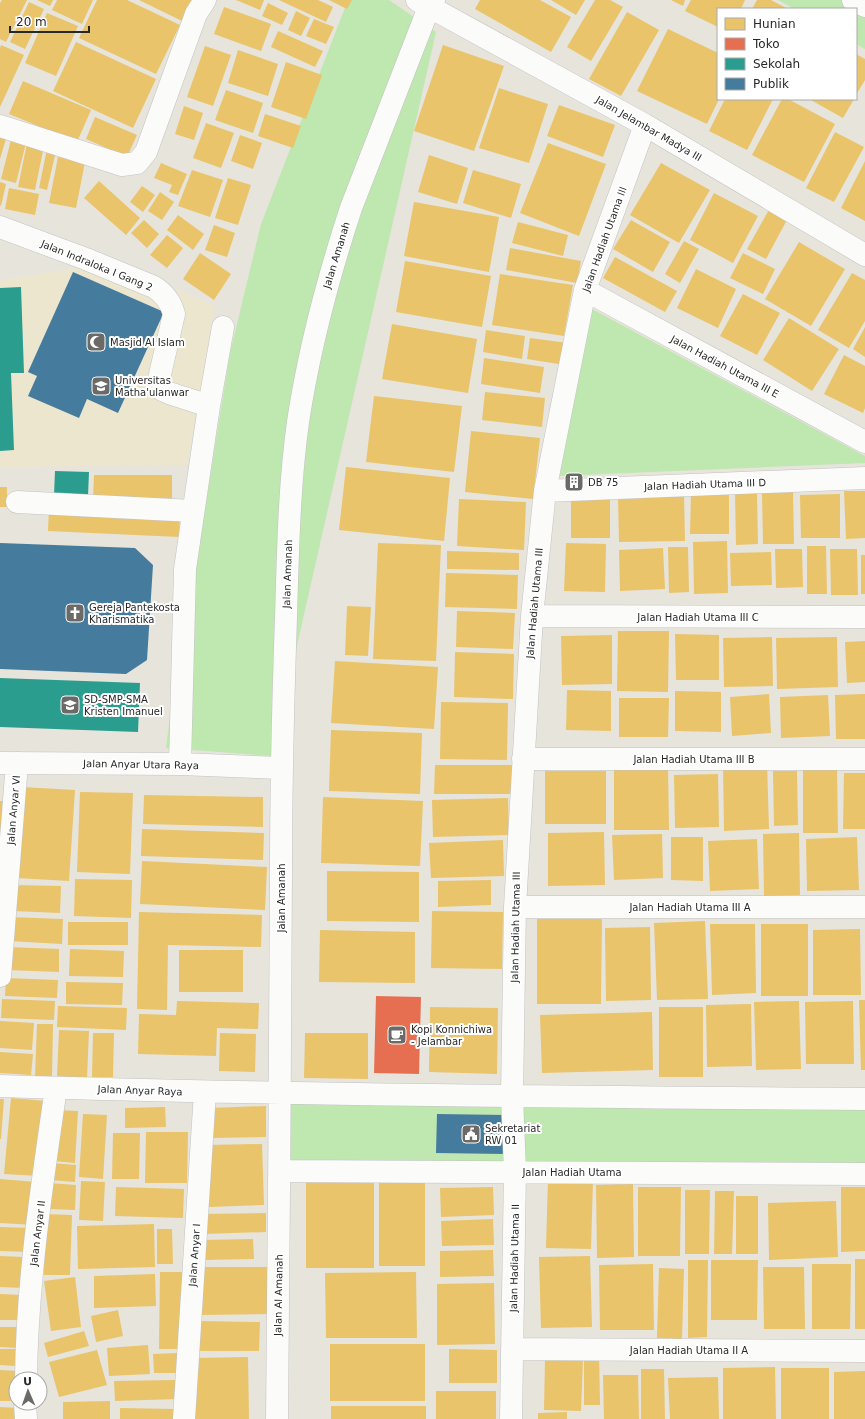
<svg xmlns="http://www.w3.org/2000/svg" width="865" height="1419" viewBox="0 0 865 1419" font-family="'DejaVu Sans',sans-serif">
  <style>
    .education { fill: #ece6cf }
    .green { fill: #bfe7b0 }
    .homes { fill: #e9c46a }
    .shops { fill: #e76f51 }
    .schools { fill: #2a9d8f }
    .public { fill: #457b9d }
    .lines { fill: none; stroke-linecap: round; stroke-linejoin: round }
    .minor-casing { stroke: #c3c2c3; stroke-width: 23 }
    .minor { stroke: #fbfbfa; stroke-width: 22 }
    .labels { text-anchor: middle; stroke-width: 4; stroke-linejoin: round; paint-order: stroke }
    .street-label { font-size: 10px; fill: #282828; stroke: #fff }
    .poi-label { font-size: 10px; fill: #282828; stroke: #fff; text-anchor: start }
  </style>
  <rect width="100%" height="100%" fill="#e7e4dc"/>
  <path class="education" d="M114 261 215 306 187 465 0 467V281Z"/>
  <path class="green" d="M348 0H389L436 32 272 756 166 748 177 664 199 546 230 353 261 224Z
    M778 0H865V49L856 44V9H794Z
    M592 309 865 456V463L558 476Z
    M289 1098 865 1099V1168L290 1164Z"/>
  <path class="homes" d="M2 0H27L6 42 0 39V3Z
    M37 0H53L50 6Z
    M57 0H93L82 24 52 10Z
    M97 0H127L180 25 156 74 79 38Z
    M139 0H192L182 21Z
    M236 0H264L260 10Z
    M279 0H318L333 7 326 22Z
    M329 0H352L347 9Z
    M480 0H540L571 17 551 52 475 9Z
    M551 0H585L576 15Z
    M595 0H610L623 7 591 61 567 47Z
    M671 0H685L683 6Z
    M691 0H745L741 9H718V27L685 11Z
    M757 0H771L788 9H752Z
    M29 2 44 9 25 49 10 42Z
    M268 3 288 13 282 25 262 16Z
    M224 7 271 24 261 51 214 34Z
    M296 11 310 18 301 36 288 30Z
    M627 12 659 30 621 96 589 79Z
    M47 13 78 26 56 76 25 63Z
    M314 19 334 27 326 44 306 36Z
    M668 29 718 53 719 99 707 124 637 91Z
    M278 31 323 51 315 67 271 47Z
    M76 42 156 79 133 128 53 91Z
    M1 45 24 55 0 107V48Z
    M443 45 504 66 474 151 414 131Z
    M205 46 231 55 213 106 187 97Z
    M238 50 278 64 268 96 228 83Z
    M856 54 865 59V80L856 95Z
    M286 62 322 75 306 119 271 107Z
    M23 81 91 110 77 142 9 114Z
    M499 88 548 104 529 163 479 148Z
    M226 90 263 103 253 133 215 120Z
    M725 99H773L747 150 709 131Z
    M782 99H788L835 124 804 182 752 155Z
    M809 99H854L843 118Z
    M559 105 615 125 603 157 547 136Z
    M184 106 203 113 194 140 175 134Z
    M265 114 301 126 293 148 258 136Z
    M95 117 137 135 127 157 86 139Z
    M206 123 234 133 221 168 193 158Z
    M0 130 8 132 0 159Z
    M13 132 28 135 16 183 1 179Z
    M835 132 864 147 834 202 806 188Z
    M240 135 262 143 253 169 231 161Z
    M27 143 44 146 35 190 18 187Z
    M548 143 606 164 579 236 520 213Z
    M47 149 56 151 47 190 39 188Z
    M429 155 468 168 457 204 418 192Z
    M58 157 85 162 76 208 49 203Z
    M865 161V221L841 208Z
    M161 163 187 174 178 195 169 192 172 185 154 178Z
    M661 163 710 190 679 243 630 215Z
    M192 170 223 180 210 217 178 206Z
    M473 170 521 184 511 218 463 203Z
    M228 178 251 185 238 225 215 218Z
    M99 181 140 218 126 235 84 198Z
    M0 182 6 184 1 206 0 205Z
    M142 186 155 195 143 212 130 202Z
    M9 188 39 194 35 215 5 209Z
    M160 192 174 202 162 220 148 211Z
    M714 193 758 216 733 263 690 240Z
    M414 202 499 217 489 272 404 256Z
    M771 206 789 216 766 259 747 249Z
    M178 215 204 234 193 250 167 230Z
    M144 220 159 234 147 248 131 233Z
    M631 220 670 242 653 272 613 249Z
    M518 222 568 235 563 256 512 243Z
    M214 225 235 233 227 257 205 250Z
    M167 235 183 248 167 268 150 255Z
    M684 241 699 249 680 283 665 274Z
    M799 242 845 269 811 326 765 299Z
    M510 248 581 261 577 283 506 270Z
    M200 253 231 274 214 300 183 279Z
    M743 253 775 269 763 294 730 278Z
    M615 257 677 291 665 312 603 278Z
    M405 261 491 276 482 327 396 312Z
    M696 269 736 289 718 328 677 308Z
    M852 273 865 280V321L849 348 818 330Z
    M500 274 573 285 564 336 492 325Z
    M743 294 780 313 757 355 720 336Z
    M789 318 839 349 812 391 763 360Z
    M392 324 477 339 468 393 382 379Z
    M865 327V357L853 349Z
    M486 330 525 336 522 359 483 352Z
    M530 338 568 343 565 365 527 359Z
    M844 355 865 366V408L863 413 824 394Z
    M484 358 544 367 540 393 481 384Z
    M485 392 545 398 542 427 482 420Z
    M374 396 462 406 454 472 366 462Z
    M471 431 540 438 533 499 465 492Z
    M346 467 450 478 444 541 339 530Z
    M94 475H172V501L93 500Z
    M0 487H7V507H0Z
    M844 491H865V538L846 539Z
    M757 492 758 544 736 545 735 493Z
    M793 492 794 544H763L762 493Z
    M691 493H729V534H690Z
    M684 494 685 541 619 542 618 496Z
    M840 494V538H801L800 495Z
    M571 496H610V538H571Z
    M459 499 526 502 524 550 457 546Z
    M49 508 180 514 179 537 48 531Z
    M727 541 728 593 694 594 693 542Z
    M378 543 441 545 436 661 373 659Z
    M566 543 606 544 605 592 564 591Z
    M807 546H826L827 594H807Z
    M668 547H688L689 592 669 593Z
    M663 548 665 589 620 591 619 550Z
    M775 549H802L803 587 776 588Z
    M830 549H857L858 595H831Z
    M447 551 519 553V570L447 569Z
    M771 552 772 585 731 586 730 553Z
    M861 555H865V594H861Z
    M446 573 518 575 517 609 445 607Z
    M347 606 371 607 368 656 345 655Z
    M457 611 515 613 513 649 456 647Z
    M618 631H669L668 692 617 691Z
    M675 634 719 635V680H676Z
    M612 635V684L562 685 561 636Z
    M772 637 773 686 724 687 723 638Z
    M837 637 838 687 777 689 776 638Z
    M865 641V682L847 683 845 642Z
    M455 652 514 654 513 699 454 697Z
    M335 661 438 667 434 729 331 723Z
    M567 690 611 691V731L566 730Z
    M675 691 721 692V732L675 731Z
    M769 694 771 733 732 736 730 697Z
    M865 694V739H836L835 695Z
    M828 695 830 736 781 738 780 697Z
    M619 698H669L668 737H619Z
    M441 702 508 703 507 760 440 759Z
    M331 730 422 733 420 794 329 791Z
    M767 762 769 829 724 831 723 763Z
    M435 765H512V794H434Z
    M668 767 669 830H614V768Z
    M837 767 838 833H803V768Z
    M545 771H606V824H545Z
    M773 771H797L798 825 774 826Z
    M844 773H865V829H843Z
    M718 774 719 827 675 828 674 775Z
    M22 787 75 790 69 881 16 878Z
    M80 792 133 793 130 874 77 872Z
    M144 795 263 797V827L143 824Z
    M323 797 423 801 420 866 321 863Z
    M508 798 509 835 433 837 432 800Z
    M0 801H4L0 843Z
    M142 829 264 833 263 860 141 856Z
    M604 832 605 885 548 886V833Z
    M799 833 800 895 764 896 763 834Z
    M662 834 663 878 614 880 612 835Z
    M671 837H703V881L671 880Z
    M857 837 859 890 807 891 806 839Z
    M757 839 759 889 710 891 708 841Z
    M503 840 504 876 431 878 429 843Z
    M142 861 267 867 265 910 140 904Z
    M327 871 419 872V922L327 921Z
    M75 879 132 880 131 918 74 916Z
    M491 880V905L438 907V881Z
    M14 885 61 886 60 913 13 911Z
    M432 911 503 912 502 969 431 968Z
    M139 912 262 915 261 947 168 945 167 1010 137 1009Z
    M9 917 63 919 62 944 9 941Z
    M537 919H602L601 1004H537Z
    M705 921 708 999 657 1000 654 923Z
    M68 922H128V945H68Z
    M710 924H755L756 993 712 995Z
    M761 924H808V996H761Z
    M650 927 651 1000 606 1001 605 928Z
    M860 929 861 995H813V930Z
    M320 930 415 932V983L319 982Z
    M8 947 59 949V972L7 970Z
    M70 949 124 951 123 977 69 976Z
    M179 950H243V992H179Z
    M6 978 58 980 57 998 5 996Z
    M66 982 123 983 122 1005 66 1004Z
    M2 999 55 1001 54 1020 1 1018Z
    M859 1000H865V1070H861Z
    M177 1001 259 1003 258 1029 217 1028 216 1056 138 1054 139 1014 176 1015Z
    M799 1001 801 1069 756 1070 754 1002Z
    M853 1001 854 1064H806L805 1002Z
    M751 1004 752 1066 707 1067 706 1005Z
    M58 1006 127 1008 126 1030 57 1027Z
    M430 1007 498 1008 497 1074 429 1072Z
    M659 1007H703V1077H659Z
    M652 1012 653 1070 542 1073 540 1015Z
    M0 1021 34 1023 32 1050 0 1048Z
    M37 1024H53L52 1077H35Z
    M59 1030 89 1031 87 1078 57 1077Z
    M93 1033H114L113 1077H92Z
    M220 1033 256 1034 255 1072 219 1071Z
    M305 1033H368V1079L304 1078Z
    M0 1052 33 1054 31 1075 0 1073Z
    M11 1098 46 1101 40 1176 4 1174Z
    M0 1099H4L1 1139H0Z
    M266 1106V1137L210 1138 209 1108Z
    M165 1107 166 1127 125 1128V1108Z
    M57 1110 78 1111 75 1163 54 1161Z
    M83 1114 107 1115 103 1179 79 1177Z
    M146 1132H188L187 1183H145Z
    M113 1133H140L139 1179H112Z
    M262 1144 264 1205 209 1207 206 1145Z
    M51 1163 76 1165 75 1182 50 1180Z
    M0 1179 37 1182 34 1225 0 1223Z
    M548 1179 593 1180 591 1249 546 1248Z
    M81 1181 105 1182 103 1221 79 1220Z
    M306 1181H374V1268H306Z
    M379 1181H425V1266H379Z
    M49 1183 76 1185 75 1210 48 1209Z
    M633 1184 634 1257 597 1258 596 1185Z
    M116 1187 184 1189 183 1218 115 1216Z
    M493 1187 494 1215 441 1217 440 1188Z
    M638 1187H681L680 1256H638Z
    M841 1187H865V1251L841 1252Z
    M685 1190H710L709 1254H685Z
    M715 1191H734L732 1254H714Z
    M736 1196H758V1254H736Z
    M836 1201 838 1257 769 1260 768 1203Z
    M266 1213V1232L202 1234V1214Z
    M45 1214 72 1215 70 1275H44Z
    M493 1219 494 1245 442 1246 441 1221Z
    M154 1224 155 1267 78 1269 77 1226Z
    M0 1227 30 1228V1252L0 1251Z
    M157 1229H172L173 1264H157Z
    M253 1239 254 1259 201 1260V1240Z
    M493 1250 494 1276 440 1277V1251Z
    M0 1256 25 1257 24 1288 0 1287Z
    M590 1256 592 1327 541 1328 539 1257Z
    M855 1259H865V1329H855Z
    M688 1260H708L707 1337 688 1338Z
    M711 1260H758L757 1320H711Z
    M653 1264 654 1330H600L599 1265Z
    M812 1264H851L850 1329H812Z
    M200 1267H267V1314L200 1315Z
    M763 1267H804L805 1329H764Z
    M659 1268 684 1269 682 1339 657 1338Z
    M160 1272H183L182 1349H159Z
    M416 1272 417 1338H326L325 1273Z
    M155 1274 156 1306 94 1308V1276Z
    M75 1277 81 1327 51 1331 44 1281Z
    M494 1283 495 1344 437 1345V1284Z
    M0 1294 22 1295 21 1320H0Z
    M118 1310 123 1336 96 1342 91 1316Z
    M196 1321 260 1322 259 1351H196Z
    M0 1327H19L18 1348 0 1347Z
    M84 1331 89 1346 48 1357 44 1343Z
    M330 1344H425V1401H330Z
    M148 1345 150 1374 109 1376 107 1348Z
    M0 1349H16V1366L0 1365Z
    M449 1349 497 1350V1383H449Z
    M97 1350 107 1385 59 1397 49 1362Z
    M178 1353 179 1373H154L153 1354Z
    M584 1353H599L600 1405H584Z
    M248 1357 249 1419H195L194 1358Z
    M545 1359 583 1360 581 1411 544 1410Z
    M775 1367 776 1419H723V1368Z
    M781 1368H829V1419H781Z
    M641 1369H664L665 1419H641Z
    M0 1370 19 1371 16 1379V1401H0Z
    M865 1371V1419H834V1372Z
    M603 1375H638L639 1419H604Z
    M718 1377 719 1419H670L668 1378Z
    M176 1380 177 1399 115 1401 114 1381Z
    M436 1391H496V1419H436Z
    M110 1401V1419H63V1402Z
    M331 1406H426V1419H331Z
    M0 1407 18 1408V1419H0Z
    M120 1408 175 1409V1419H120Z
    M567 1412V1419H538V1413Z"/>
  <path class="shops" d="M376 996 421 997 419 1074 374 1073Z"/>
  <path class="schools" d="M21 287 24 373H11L14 450 0 451V288Z
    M55 471 89 472 88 496 54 495Z
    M0 678 140 683 138 732 0 727Z"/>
  <path class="public" d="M73 272 164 312 118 413 87 399 79 418 28 396 37 376 28 372Z
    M0 543 135 548 153 565 147 660 126 674 0 669Z
    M437 1114 506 1115 505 1154 436 1153Z"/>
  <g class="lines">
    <g class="minor-casing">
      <path id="minor" d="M417 0 645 125 865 255
        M853 0 865 6
        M0 126 122 165 137 163 146 152 196 14 205 0
        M0 227 86 259 154 287C165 294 171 302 174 314L158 383 162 390 169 393 209 406
        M585 290 865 442
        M545 491 865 478
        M17 502 193 511
        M532 616 865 617
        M523 759H865
        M0 763 180 764 281 768
        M180 764 185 569 209 406 223 327
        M515 907H865
        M0 976 17 763
        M0 1086C288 1095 577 1097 865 1099
        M280 1171 865 1174
        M512 1349 865 1351
        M26 1379C27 1282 42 1184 56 1088
        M25 1403 26 1419
        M184 1419 205 1092
        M277 1419C279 1237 280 1056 281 874 281 788 283 703 286 617 288 552 289 486 298 422 309 349 328 278 351 208L429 7 434 0
        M511 1419 515 1171 512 1097 515 907 532 616 545 491 585 290 645 125"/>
    </g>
    <use href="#minor" class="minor"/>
  </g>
  <defs>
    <g id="mosque-square" transform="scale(1)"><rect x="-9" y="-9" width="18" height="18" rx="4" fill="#6b6a67" stroke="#fff"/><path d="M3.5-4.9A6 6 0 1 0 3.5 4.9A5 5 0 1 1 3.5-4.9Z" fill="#fff"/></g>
    <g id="university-square" transform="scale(1)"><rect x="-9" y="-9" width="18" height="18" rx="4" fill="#6b6a67" stroke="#fff"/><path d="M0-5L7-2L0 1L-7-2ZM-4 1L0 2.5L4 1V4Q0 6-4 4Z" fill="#fff"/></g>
    <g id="building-square" transform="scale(1)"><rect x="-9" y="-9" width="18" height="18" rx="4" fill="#6b6a67" stroke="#fff"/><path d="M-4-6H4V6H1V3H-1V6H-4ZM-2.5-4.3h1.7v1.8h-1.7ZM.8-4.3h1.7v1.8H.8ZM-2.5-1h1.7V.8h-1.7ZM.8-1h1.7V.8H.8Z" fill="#fff"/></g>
    <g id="church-square" transform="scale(1)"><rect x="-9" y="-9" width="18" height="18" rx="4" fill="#6b6a67" stroke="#fff"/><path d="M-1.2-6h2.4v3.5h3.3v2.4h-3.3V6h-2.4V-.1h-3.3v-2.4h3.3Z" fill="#fff"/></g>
    <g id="school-square" transform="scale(1)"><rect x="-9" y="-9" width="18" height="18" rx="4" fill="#6b6a67" stroke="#fff"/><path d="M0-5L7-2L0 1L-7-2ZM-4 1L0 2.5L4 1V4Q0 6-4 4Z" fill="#fff"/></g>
    <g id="cafe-square" transform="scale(1)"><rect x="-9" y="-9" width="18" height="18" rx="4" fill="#6b6a67" stroke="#fff"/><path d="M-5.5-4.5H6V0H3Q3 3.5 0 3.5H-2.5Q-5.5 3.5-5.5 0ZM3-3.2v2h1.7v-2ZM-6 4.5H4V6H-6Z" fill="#fff"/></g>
    <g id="civic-square" transform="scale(1)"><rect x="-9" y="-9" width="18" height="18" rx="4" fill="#6b6a67" stroke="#fff"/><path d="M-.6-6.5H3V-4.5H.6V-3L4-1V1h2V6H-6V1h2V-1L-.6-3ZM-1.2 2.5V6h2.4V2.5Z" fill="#fff"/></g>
  </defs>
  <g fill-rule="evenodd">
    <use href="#mosque-square" x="96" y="342"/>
    <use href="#university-square" x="101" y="386"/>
    <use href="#building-square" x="574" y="482"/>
    <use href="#church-square" x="75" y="613"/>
    <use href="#school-square" x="70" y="705"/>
    <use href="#cafe-square" x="397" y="1035"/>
    <use href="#civic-square" x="471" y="1134"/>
  </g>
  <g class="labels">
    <g class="street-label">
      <text transform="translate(649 128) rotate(30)" y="4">Jalan Jelambar Madya III</text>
      <text transform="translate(604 239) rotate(-70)" y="4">Jalan Hadiah Utama III</text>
      <text transform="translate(336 255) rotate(-73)" y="4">Jalan Amanah</text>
      <text transform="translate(97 265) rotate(22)" y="4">Jalan Indraloka I Gang 2</text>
      <text transform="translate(725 366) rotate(28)" y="4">Jalan Hadiah Utama III E</text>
      <text transform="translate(705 484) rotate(-2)" y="4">Jalan Hadiah Utama III D</text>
      <text transform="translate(287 574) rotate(-88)" y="4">Jalan Amanah</text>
      <text transform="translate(534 603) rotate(-85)" y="4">Jalan Hadiah Utama III</text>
      <text x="698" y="621">Jalan Hadiah Utama III C</text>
      <text x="694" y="763">Jalan Hadiah Utama III B</text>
      <text transform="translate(141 764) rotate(1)" y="4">Jalan Anyar Utara Raya</text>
      <text transform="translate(13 810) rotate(-85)" y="4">Jalan Anyar VI</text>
      <text transform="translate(281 898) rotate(-90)" y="4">Jalan Amanah</text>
      <text x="690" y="911">Jalan Hadiah Utama III A</text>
      <text transform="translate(515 927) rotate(-89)" y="4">Jalan Hadiah Utama III</text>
      <text transform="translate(140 1090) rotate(2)" y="4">Jalan Anyar Raya</text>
      <text x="572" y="1176">Jalan Hadiah Utama</text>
      <text transform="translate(37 1233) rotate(-83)" y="4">Jalan Anyar II</text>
      <text transform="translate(194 1255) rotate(-86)" y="4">Jalan Anyar I</text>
      <text transform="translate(514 1258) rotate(-89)" y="4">Jalan Hadiah Utama II</text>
      <text transform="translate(278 1295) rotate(-89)" y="4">Jalan Al Amanah</text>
      <text x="689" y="1354">Jalan Hadiah Utama II A</text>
    </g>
    <g class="poi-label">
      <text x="110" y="346">Masjid Al Islam</text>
      <text x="115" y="384">Universitas<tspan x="115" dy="12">Matha'ulanwar</tspan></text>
      <text x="588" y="486">DB 75</text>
      <text x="89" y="611">Gereja Pantekosta<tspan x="89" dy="12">Kharismatika</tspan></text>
      <text x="84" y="703">SD-SMP-SMA<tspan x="84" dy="12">Kristen Imanuel</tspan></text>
      <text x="411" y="1033">Kopi Konnichiwa<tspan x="411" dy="12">- Jelambar</tspan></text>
      <text x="485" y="1132">Sekretariat<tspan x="485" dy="12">RW 01</tspan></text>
    </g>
  </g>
  <rect x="717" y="8" width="140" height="92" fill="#ffffff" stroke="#a9a9a9"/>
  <rect x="725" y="18" width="20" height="12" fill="#e9c46a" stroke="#a9a9a9"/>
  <text x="753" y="28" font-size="12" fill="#282828">Hunian</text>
  <rect x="725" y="38" width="20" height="12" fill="#e76f51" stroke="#a9a9a9"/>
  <text x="753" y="48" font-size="12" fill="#282828">Toko</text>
  <rect x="725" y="58" width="20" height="12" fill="#2a9d8f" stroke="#a9a9a9"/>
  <text x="753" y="68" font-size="12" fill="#282828">Sekolah</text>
  <rect x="725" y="78" width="20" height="12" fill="#457b9d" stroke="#a9a9a9"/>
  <text x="753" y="88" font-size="12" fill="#282828">Publik</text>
  <g transform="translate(28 1391) rotate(358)"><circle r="19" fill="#ffffff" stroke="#a9a9a9"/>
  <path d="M0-3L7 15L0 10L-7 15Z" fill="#6b6a67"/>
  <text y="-6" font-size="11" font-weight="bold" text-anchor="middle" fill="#282828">U</text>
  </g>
  <path d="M10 26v6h79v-6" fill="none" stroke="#282828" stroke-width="2"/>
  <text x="16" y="26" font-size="12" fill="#282828" stroke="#ffffff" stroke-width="3" paint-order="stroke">20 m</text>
</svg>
